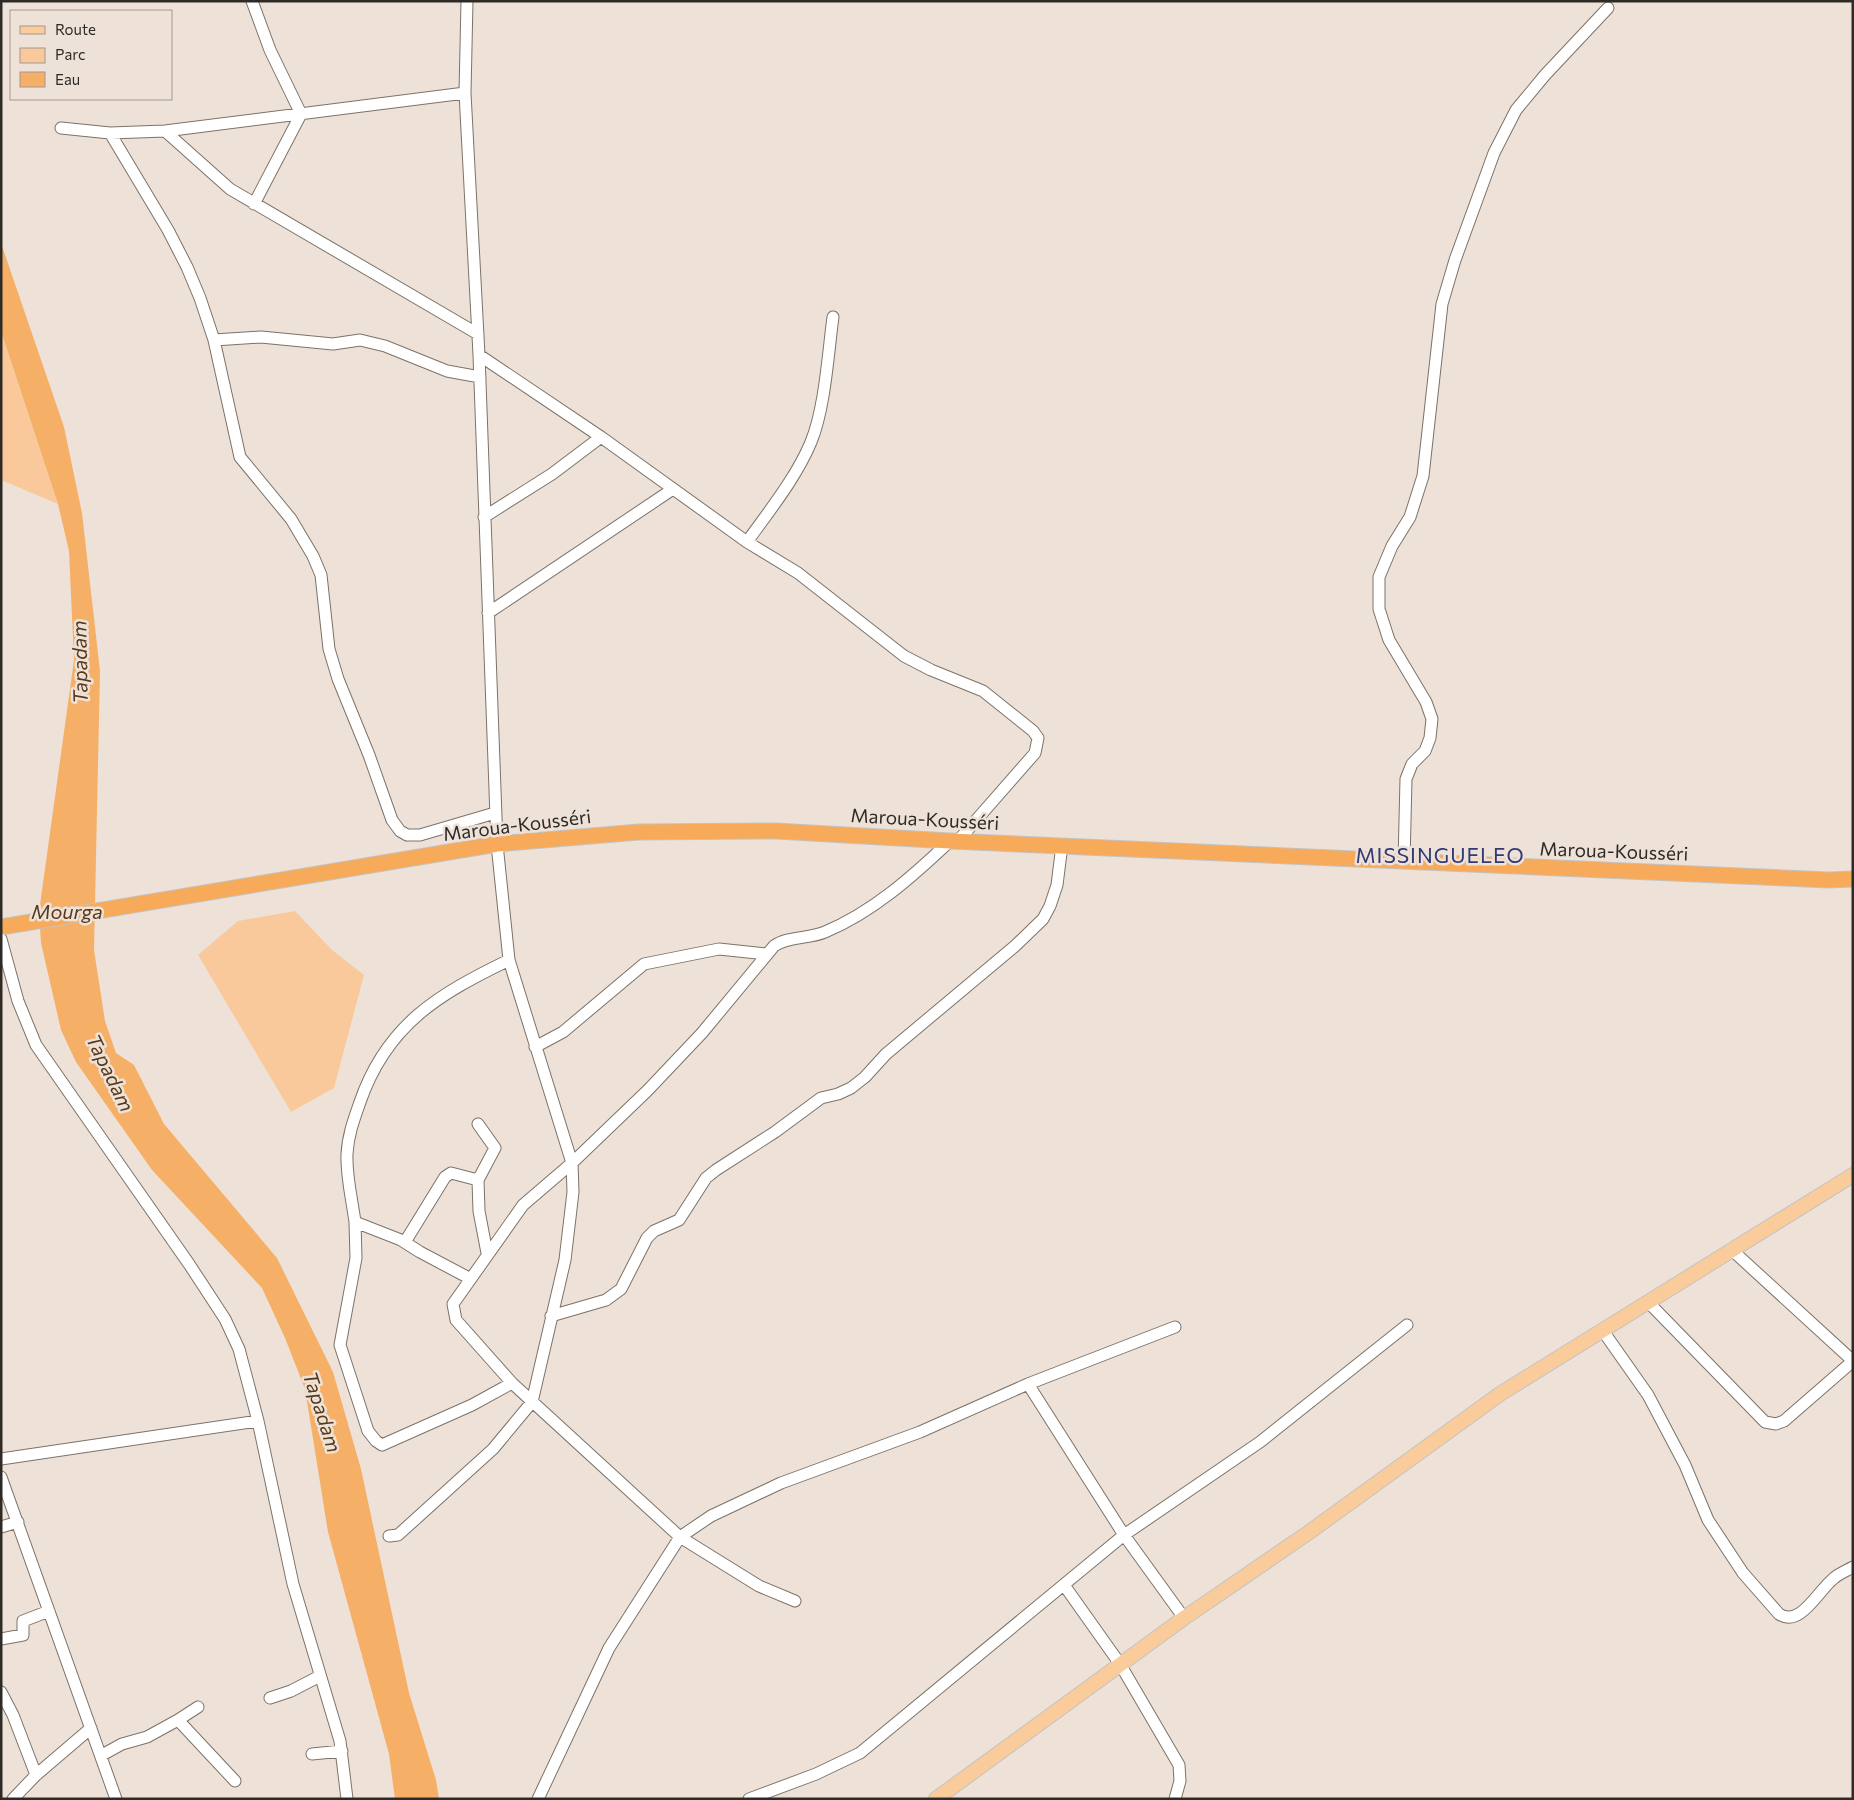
<svg xmlns="http://www.w3.org/2000/svg" width="1854" height="1800" viewBox="0 0 1854 1800" font-family="Commissioner,sans-serif">
  <style>
    .green { fill: #f9c99b }
    .water { fill: #f5af67 }
    .lines { fill: none; stroke-linecap: round; stroke-linejoin: round }
    .minor-casing { stroke: #7c7268; stroke-width: 13 }
    .major-casing { stroke: #c4c3c2; stroke-width: 16 }
    .highway-casing { stroke: #c4c3c2; stroke-width: 17 }
    .minor { stroke: #fff; stroke-width: 11 }
    .major { stroke: #facc9c; stroke-width: 14 }
    .highway { stroke: #f6aa5a; stroke-width: 15 }
    .labels { text-anchor: middle; stroke-width: 5; stroke-linejoin: round; paint-order: stroke }
    .street-label { font-size: 19px; fill: #2e2a26; stroke: #eee2d8 }
    .water-label { font-size: 20px; font-style: italic; fill: #573a1c; stroke: #eee2d8 }
    .quarter-label { font-size: 21px; letter-spacing: 1px; fill: #323974; stroke: #eee2d8 }
  </style>
  <rect width="100%" height="100%" fill="#eee2d8"/>
  <path class="green" d="M1 331 58 504 1 480Z
    M295 911 332 950 364 975 334 1088 291 1112 198 955 238 921Z"/>
  <path class="water" d="M1 243 64 427 82 513 100 671 94 950 105 1021 116 1053 134 1065 164 1124 277 1258 333 1372 361 1469 409 1693 436 1780 439 1799H395L389 1754 328 1532 305 1389 285 1338 262 1288 152 1170 76 1062 61 1030 41 943 39 912 74 660 69 551 58 504 1 331Z"/>
  <g class="lines">
    <g class="minor-casing">
      <path id="minor" d="M252 1 270 50 301 114 254 204
        M61 128 110 133 165 131 465 93
        M165 131 230 189 478 334
        M110 133 168 230 187 267 200 298 214 340 240 457 291 519 313 556 321 575 329 649 338 679 369 755 392 820 400 831 407 835H420L495 813
        M214 340 261 337 333 344 360 340 385 346 447 371 480 377
        M479 355 601 437 747 542 798 573 904 656 931 670 983 691 1033 731 1038 738 1035 753 957 842
        M484 517 552 474 601 437
        M747 542C769 511 796 478 811 442 825 408 828 354 833 317
        M488 613 673 489
        M1404 862 1406 779 1412 764 1425 751 1430 738 1432 719 1426 702 1389 640 1379 609V577L1392 546 1410 517 1423 476 1442 304 1455 260 1494 153 1516 110 1545 75 1608 8
        M1 939 18 1001 36 1045 189 1264 225 1319 239 1349 258 1421 293 1584 340 1741 347 1799
        M535 1047 563 1032 644 964 719 949 767 954
        M478 1124 495 1148 478 1180 479 1211 487 1253
        M355 1222C352 1199 346 1176 347 1154 348 1135 354 1119 360 1102 387 1024 439 994 509 960
        M405 1242 445 1177 451 1173 478 1180
        M1733 1251 1853 1361
        M469 1278 420 1252 401 1240 355 1222 356 1258 340 1345 368 1431 376 1441 382 1445 472 1405 512 1383
        M1649 1303 1765 1422 1776 1424 1784 1421 1853 1361
        M551 1316 606 1300 621 1289 647 1238 654 1231 679 1220 706 1178 716 1170 775 1132 821 1098 838 1094 851 1088 865 1077 886 1054 1015 946 1043 919 1050 906 1057 885 1062 845
        M1603 1331 1648 1395 1685 1465 1708 1520 1743 1573 1779 1614C1800 1628 1818 1591 1833 1579 1838 1574 1846 1571 1853 1567
        M1028 1384 1124 1535 1184 1618
        M1 1459 258 1421
        M1 1477 116 1799
        M1 1527 18 1522
        M389 1536 398 1535 493 1449 532 1402 565 1260 573 1192 572 1163 509 960 497 844 479 355 465 93 467 1
        M1064 1585 1120 1664 1179 1765 1180 1781 1175 1799
        M795 1601 759 1586 680 1537 512 1383 456 1320 453 1304 523 1205 572 1163 648 1090 702 1033 774 946C788 936 809 939 825 932 873 912 913 876 950 841
        M1 1639 23 1635V1621L49 1611
        M1 1692 13 1715 36 1775
        M270 1698 291 1691 320 1676
        M178 1720 198 1707
        M312 1754 342 1751
        M102 1755 122 1744 147 1737 178 1720 235 1781
        M13 1799 36 1775 91 1728
        M538 1799 609 1648 680 1537 711 1516 781 1483 920 1432 1028 1384 1175 1327
        M749 1799 816 1774 860 1753 1124 1535 1260 1442 1407 1325"/>
    </g>
    <g class="major-casing">
      <path id="major" d="M936 1799 1184 1618 1308 1533 1500 1394 1853 1175"/>
    </g>
    <g class="highway-casing">
      <path id="highway" d="M1 927 497 844 639 832 776 831 950 841 1829 880 1853 879"/>
    </g>
    <use href="#minor" class="minor"/>
    <use href="#major" class="major"/>
    <use href="#highway" class="highway"/>
  </g>
  <g class="labels">
    <g class="street-label">
      <text transform="translate(925 819) rotate(3)" y="7">Maroua-Kousséri</text>
      <text transform="translate(517 825) rotate(-7)" y="7">Maroua-Kousséri</text>
      <text transform="translate(1614 851) rotate(2)" y="7">Maroua-Kousséri</text>
    </g>
    <g class="water-label">
      <text transform="translate(80 662) rotate(-91)" y="7">Tapadam</text>
      <text x="67" y="919">Mourga</text>
      <text transform="translate(110 1073) rotate(64)" y="7">Tapadam</text>
      <text transform="translate(322 1412) rotate(72)" y="7">Tapadam</text>
    </g>
    <g class="quarter-label">
      <text x="1440" y="863">MISSINGUELEO</text>
    </g>
  </g>
  <rect width="1854" height="1800" fill="none" stroke="#2e2a26" stroke-width="5"/>
  <rect x="10" y="10" width="162" height="90" fill="#eee2d8" stroke="#a19891"/>
  <rect x="20" y="26" width="25" height="8" fill="#facc9c" stroke="#a19891"/>
  <text x="55" y="35" font-size="15" fill="#2e2a26">Route</text>
  <rect x="20" y="48" width="25" height="15" fill="#f9c99b" stroke="#a19891"/>
  <text x="55" y="60" font-size="15" fill="#2e2a26">Parc</text>
  <rect x="20" y="72" width="25" height="15" fill="#f5af67" stroke="#a19891"/>
  <text x="55" y="85" font-size="15" fill="#2e2a26">Eau</text>
</svg>
